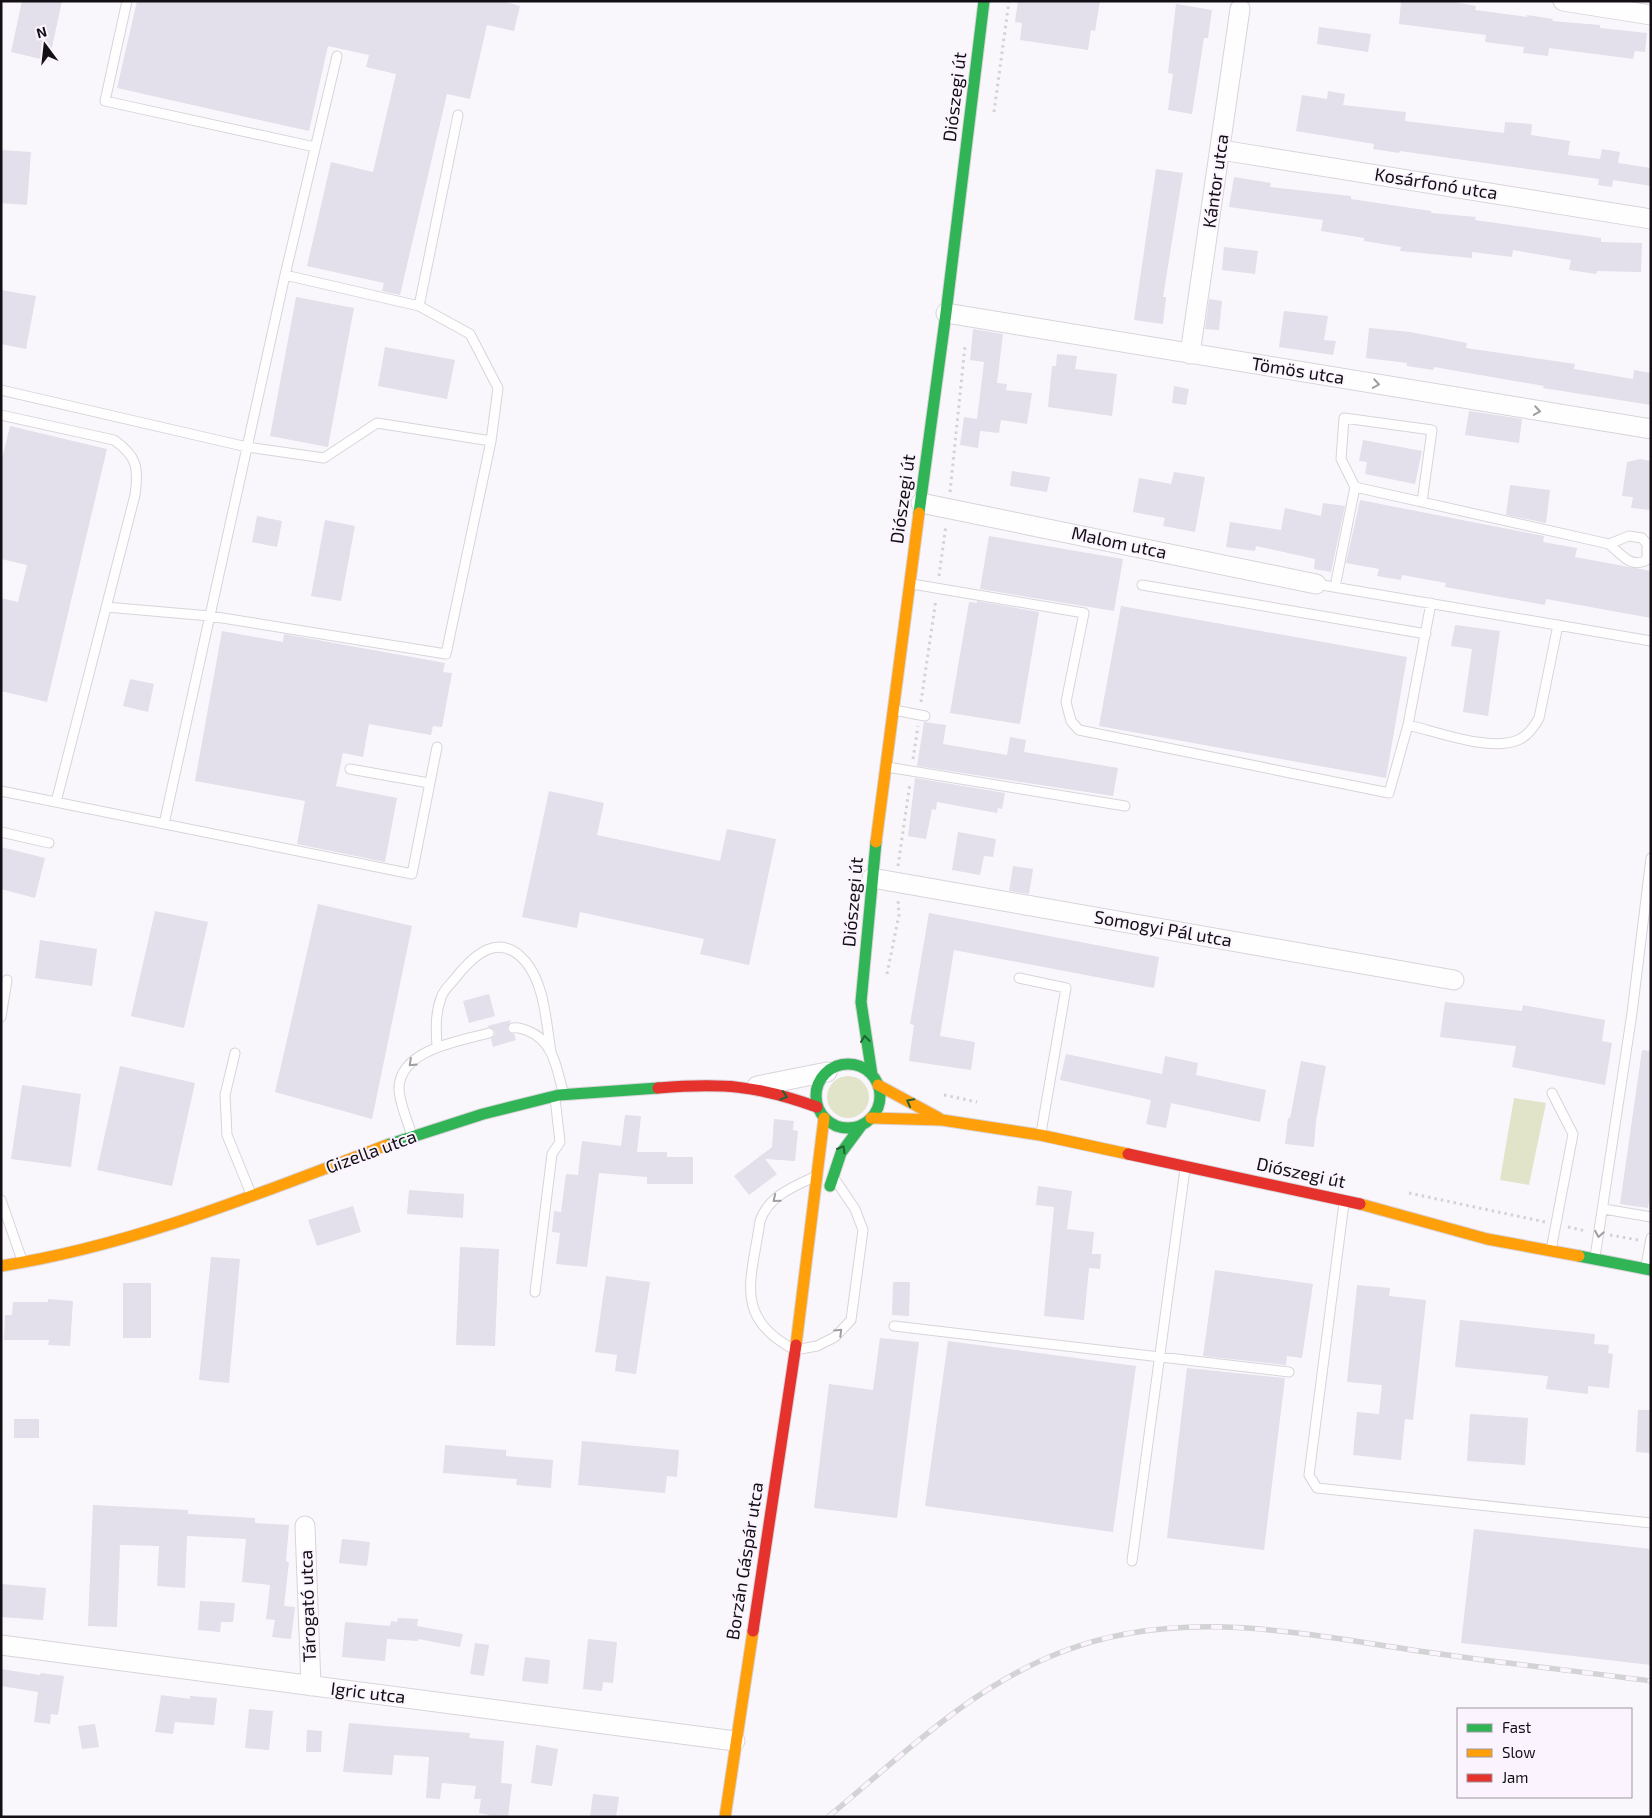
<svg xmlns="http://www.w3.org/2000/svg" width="1652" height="1818" viewBox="0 0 1652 1818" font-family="'Exo 2',sans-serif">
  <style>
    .green { fill: #e2e4c9 }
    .building { fill: #e3dfeb }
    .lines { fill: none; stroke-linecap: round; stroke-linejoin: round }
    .lane-casing { stroke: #d8d4d9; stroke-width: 11 }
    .street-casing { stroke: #d8d4d9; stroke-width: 21 }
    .fast-casing { stroke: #d8d4d9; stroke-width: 13 }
    .slow-casing { stroke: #d8d4d9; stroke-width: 13 }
    .jam-casing { stroke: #d8d4d9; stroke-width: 13 }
    .path { stroke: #d4d2d5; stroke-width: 3; stroke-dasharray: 2.5 4; stroke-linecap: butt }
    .lane { stroke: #fefeff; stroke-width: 9 }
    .street { stroke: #fefeff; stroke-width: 19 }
    .fast { stroke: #30b455; stroke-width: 11 }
    .slow { stroke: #ff9f0a; stroke-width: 11 }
    .jam { stroke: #e5322d; stroke-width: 11 }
    .rail-casing { stroke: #d3d2d4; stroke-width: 5.5 }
    .rail { stroke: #fbf4ff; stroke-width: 4; stroke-dasharray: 11; stroke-linecap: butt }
    .oneway { stroke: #a09ea1 }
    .oneway2 { stroke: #226235 }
    .labels { text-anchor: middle; stroke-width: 4; stroke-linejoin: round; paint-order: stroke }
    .street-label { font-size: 18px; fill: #130f15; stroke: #fbf4ff }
  </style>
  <rect width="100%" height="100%" fill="#faf7fc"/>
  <path class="green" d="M827 1097a21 21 0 1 1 42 0a21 21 0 1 1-42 0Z
    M1514 1098 1546 1103 1529 1185 1500 1180Z"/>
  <path class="building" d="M22 1H62L49 61 11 52Z
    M137 1H501L520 6 514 31 487 25 470 99 447 94 400 295 382 291 384 283 307 266 331 162 373 172 396 74 366 67 369 55 328 46 309 131 117 88Z
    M1018 1H1100L1095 31 1091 30 1088 50 1020 40 1022 23 1015 22Z
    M1401 1H1448L1476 6 1475 10 1527 17V15L1553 19 1552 21 1600 25V28L1647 33 1645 52 1635 51 1633 59 1549 48 1548 56 1523 53 1524 47 1485 42 1486 35 1399 24Z
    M1176 4 1212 10 1208 38H1204L1192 114 1168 110 1173 74 1168 73Z
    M1319 27 1371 34 1368 52 1317 44Z
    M1328 91 1345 94 1343 105 1406 112 1405 121 1504 133 1505 122 1532 124 1531 135 1570 141 1568 155 1600 159 1602 149 1620 152 1618 163 1651 168V186L1613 180 1612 187 1598 185 1599 179 1400 151 1399 153 1373 149 1374 144 1296 131 1302 95 1327 99Z
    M1 150 31 152 27 205 1 203Z
    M1156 169 1183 173 1163 297H1166L1163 324 1134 320Z
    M1234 177 1271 183 1270 187 1351 196V199L1431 211V213L1476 217 1475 220 1601 238V242L1642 243 1641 272 1597 271 1596 274 1569 270 1571 260 1513 250 1512 257 1472 252V258L1400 251 1401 247 1364 241V238L1321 231 1323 220 1229 207Z
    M1224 247 1258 251 1255 274 1222 270Z
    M1 290 36 296 26 349 1 344Z
    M296 297 354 308 328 447 270 436Z
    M1209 299 1222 301 1219 330 1205 329Z
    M1284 311 1328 316 1324 340 1336 341 1333 355 1279 347Z
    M1369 328 1410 332 1467 343 1466 348 1575 364 1574 369 1633 379 1634 370 1651 373V405L1543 388 1544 386 1434 367 1433 370 1407 366V363L1366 358Z
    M973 329 1003 334 997 383 1007 384 1006 390 1032 393 1027 424 1001 420 999 433 980 431 978 448 960 445 964 417 977 419 984 362 970 360Z
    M385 347 455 360 447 399 378 386Z
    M1057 354 1077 356 1075 369 1117 374 1112 416 1048 407 1052 366H1056Z
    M1174 386 1189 389 1186 405 1172 403Z
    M1469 411 1522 419 1519 443 1465 435Z
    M10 426 107 449 47 702 1 691V598L18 602 27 565 1 559V463Z
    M1363 440 1422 451 1415 484 1365 474 1367 462 1359 461Z
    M1640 459 1651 461V510L1631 508 1633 497 1622 496 1627 462Z
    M1012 471 1050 477 1047 492 1010 486Z
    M1174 472 1205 477 1195 532 1163 526 1165 518 1133 512 1139 478 1171 484Z
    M1510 485 1550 490 1546 523 1506 515Z
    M1360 500 1544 536 1543 542 1577 548 1575 557 1651 571V618L1546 599 1545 605 1445 587 1446 583 1402 575 1401 580 1377 576 1379 569 1346 563Z
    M1323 503 1345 506 1331 572 1314 569 1315 559 1256 546 1255 551 1226 547 1230 522 1281 530 1285 508 1321 516Z
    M257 516 282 521 277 547 252 542Z
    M325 520 355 526 341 601 311 596Z
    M989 536 1123 559 1114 611 980 589Z
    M977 601 1039 612 1020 724 950 713 969 602 977 603Z
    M1121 606 1407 657 1386 778 1099 726Z
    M1455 625 1500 631 1488 716 1463 712 1472 649 1451 646Z
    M222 631 283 642 284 634 445 663 443 672 452 673 442 727 433 726 431 735 369 724 363 757 343 753 336 786 397 798 385 862 297 844 305 801 195 781Z
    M130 679 154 684 148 712 123 706Z
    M924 722 946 725 943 744 1007 755 1010 737 1026 740 1024 752 1118 768 1113 796 917 766Z
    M915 778 1005 793 1002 809 998 808 997 813 937 802 936 810 932 809 926 839 908 836Z
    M549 791 604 803 597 835 720 861 727 829 776 839 749 965 700 954 704 939 580 912 577 928 522 917Z
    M958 832 996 839 993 857 984 856 980 875 952 870Z
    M1 847 45 858 35 898 1 889Z
    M1013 866 1033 869 1029 894 1009 891Z
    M318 904 412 926 372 1119 275 1092Z
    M155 911 208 922 184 1028 131 1016Z
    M929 913 1159 957 1154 988 954 950 940 1036 975 1042 971 1070 909 1061 914 1025 910 1024Z
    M40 940 97 949 92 986 35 978Z
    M489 994 495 1016 469 1023 463 1001Z
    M1445 1002 1522 1011 1523 1005 1605 1020 1602 1041 1612 1043 1605 1085 1512 1067 1516 1046 1440 1037Z
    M511 1020 507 1029 510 1033 514 1034 516 1040 493 1047 491 1039 495 1035V1031L487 1026Z
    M1642 1050 1651 1051V1188L1648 1208 1620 1204Z
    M1066 1054 1162 1074 1165 1056 1198 1063 1196 1075 1266 1090 1260 1122 1171 1103 1166 1128 1146 1124 1151 1100 1060 1080Z
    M1301 1061 1326 1066 1316 1121 1314 1147 1285 1144 1288 1118H1290Z
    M120 1066 195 1083 172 1186 97 1170Z
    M22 1085 81 1094 71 1167 11 1159Z
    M625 1115 641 1116 637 1152H667V1157H693V1184H647V1177L599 1173 587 1267 556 1264 560 1233 552 1232 554 1211 561 1212 566 1174 578 1175 582 1141 621 1146Z
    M774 1119 794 1121 793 1130 798 1131 795 1161 765 1159 777 1174 749 1195 734 1176 772 1147Z
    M1038 1186 1072 1191 1067 1229 1094 1232 1092 1254H1101L1100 1269 1089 1268 1084 1320 1044 1316 1054 1207 1036 1205Z
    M409 1190 464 1194 463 1218 407 1214Z
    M353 1206 361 1232 317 1246 308 1220Z
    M460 1247 499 1249 495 1346 456 1345Z
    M211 1257 240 1259 229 1383 199 1380Z
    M1215 1270 1313 1284 1302 1358 1287 1356 1286 1365 1203 1356Z
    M606 1276 650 1282 636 1374 615 1371 617 1355 595 1352Z
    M893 1282H910L909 1316 892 1315Z
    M123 1283H151V1338H123Z
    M1357 1285 1390 1288 1389 1296 1426 1300 1413 1420 1405 1419 1401 1460 1353 1455 1357 1412 1379 1414 1382 1385 1347 1382Z
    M48 1299 73 1301 70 1346 48 1345 49 1340H4L5 1315H12L13 1302H48Z
    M1460 1320 1595 1334 1594 1344 1609 1345 1608 1353 1613 1354 1609 1388 1588 1386V1394L1546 1389 1548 1376 1455 1367Z
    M880 1338 919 1342 897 1518 814 1508 829 1384 873 1390Z
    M948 1341 1136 1366 1113 1532 925 1506Z
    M1187 1368 1285 1378 1264 1550 1167 1538Z
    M1638 1410H1651V1453L1636 1452Z
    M1470 1414 1528 1418 1525 1465 1467 1461Z
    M14 1419H39V1438H14Z
    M582 1441 679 1450 677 1477 667 1476 665 1493 578 1485Z
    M445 1445 506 1450V1456L553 1460 551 1488 516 1485 517 1479 443 1473Z
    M93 1505 188 1510V1514L255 1518V1523L289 1525 286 1561 289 1562 284 1606 295 1607 291 1639 272 1637 275 1620 266 1619 270 1585 242 1582 246 1539 187 1536 185 1588 157 1586 159 1546 120 1545 117 1627 88 1626Z
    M1474 1529 1651 1549V1665L1461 1643Z
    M342 1539 370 1542 367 1566 339 1563Z
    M1 1584 46 1588 43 1620 1 1617Z
    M200 1601 235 1603 233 1622H221L220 1632 198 1630Z
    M398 1618 418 1619 417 1626 463 1634 460 1647 418 1639V1641L387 1639 385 1661 342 1657 345 1622 390 1626 391 1621 397 1622Z
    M588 1639 617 1642 613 1683 603 1682 602 1691 583 1689Z
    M475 1643 489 1645 484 1676 470 1674Z
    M525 1657 550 1660 548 1684 522 1681Z
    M1 1669 40 1675 41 1673 64 1676 58 1715 51 1714 50 1724 34 1722 38 1692 1 1686Z
    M161 1695 190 1699V1696L217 1698 214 1725 175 1722 173 1734 155 1732Z
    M249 1709 273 1711 269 1750 245 1748Z
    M349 1723 470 1733 469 1738 504 1741 501 1783 512 1784 508 1817H489V1815L479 1813 481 1799H474L476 1786 442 1783 440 1799 426 1798 429 1757 394 1755 392 1775 343 1772Z
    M95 1724 99 1747 82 1749 78 1726Z
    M307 1730 322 1731 321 1752H306Z
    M536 1745 558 1749 552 1786 531 1783Z
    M593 1794 619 1797 616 1817H590Z"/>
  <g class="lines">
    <g class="lane-casing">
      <path id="lane" d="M127 1 105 101 315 147
        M285 275 337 56
        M1 390 247 447 324 458 377 423 491 441
        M1 415 114 440C137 456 139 468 135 495L56 802
        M1355 487 1341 459 1344 418 1432 430 1422 502
        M912 584 1084 613 1066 702 1071 721 1079 730 1389 793 1408 725
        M1316 584 1651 641
        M1142 585 1426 634
        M1335 587 1355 487 1609 544C1621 554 1631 569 1647 560V544L1642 538 1629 536 1609 544
        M1431 603 1408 725C1438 732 1490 752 1518 740 1528 736 1534 727 1539 718L1558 625
        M106 607 210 616 446 654 491 441 498 388 470 334 419 306
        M894 710 925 716
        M887 767 1125 806
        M350 769 429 783
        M1 791 412 874 437 747
        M164 824 285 275 419 306 458 115
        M1 832 49 843
        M1019 978 1066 988 1041 1133
        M1 1017 7 980
        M513 1028C519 1027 523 1029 528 1031 553 1040 557 1069 563 1092
        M437 1047C436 1030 435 1014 441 998 443 990 452 983 457 976 475 954 499 932 525 961 545 984 546 1023 551 1052
        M235 1053 225 1095 227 1135 251 1194
        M411 1133C407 1119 399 1102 399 1088 400 1049 461 1041 489 1033
        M814 1177C792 1187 768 1197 760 1221 752 1279 732 1317 795 1350L817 1346 835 1337 851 1320 863 1230 855 1209 836 1181
        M1 1200 22 1260
        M1344 1203 1309 1475 1317 1488 1651 1523
        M1604 1209 1651 1217
        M1551 1250 1573 1134 1552 1093
        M1595 1257 1632 1013 1651 858
        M1646 1266 1651 1238
        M535 1292 552 1154 560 1142 555 1098
        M894 1326 1289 1372
        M1132 1561 1185 1169"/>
    </g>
    <g class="street-casing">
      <path id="street" d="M1563 1 1651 15
        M1221 150 1651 219
        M946 313 1651 429
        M1190 354 1240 9
        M921 503 1316 584
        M872 878 1454 980
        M757 1086 827 1072
        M305 1526 311 1686
        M1 1645 735 1741"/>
    </g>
    <g class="fast-casing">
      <path id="fast" d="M919 513 946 313 984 1
        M816 1096a32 32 0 1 1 64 0a32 32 0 1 1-64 0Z
        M872 1075 861 1002 876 842
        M387 1145 483 1114 559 1095 658 1088
        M830 1186 841 1153 861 1126
        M1579 1256 1651 1270"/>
    </g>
    <g class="slow-casing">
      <path id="slow" d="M876 842 919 513
        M878 1085 939 1118
        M871 1118 942 1120 1040 1135 1128 1154
        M1360 1204 1487 1239 1579 1256
        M1 1266C135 1245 260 1193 387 1145
        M796 1345 824 1118
        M725 1817 753 1631"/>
    </g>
    <g class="jam-casing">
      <path id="jam" d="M658 1088C721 1083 757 1085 817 1107
        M1128 1154 1360 1204
        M753 1631 796 1345"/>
    </g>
    <path class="path" d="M994 112 1009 1
      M950 492 965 346
      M939 576 946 525
      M921 702 936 599
      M913 759 918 726
      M898 866 910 783
      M887 974 899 915 898 899
      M944 1095 977 1102
      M1409 1193 1545 1222
      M1568 1227 1586 1231
      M1610 1235 1638 1240"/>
    <use href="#lane" class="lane"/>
    <use href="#street" class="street"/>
    <use href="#fast" class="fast"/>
    <use href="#slow" class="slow"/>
    <use href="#jam" class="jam"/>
    <g class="rail-casing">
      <path id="rail" d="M828 1817C899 1758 971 1687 1059 1653 1180 1605 1302 1634 1426 1652 1501 1663 1576 1671 1651 1681"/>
    </g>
    <use href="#rail" class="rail"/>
  </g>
  <defs><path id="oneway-chevron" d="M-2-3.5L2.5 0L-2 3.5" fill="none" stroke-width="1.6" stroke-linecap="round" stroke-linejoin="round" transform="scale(1.25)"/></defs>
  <g class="oneway">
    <use href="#oneway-chevron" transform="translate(1376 384) rotate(9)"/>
    <use href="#oneway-chevron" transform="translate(1537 411) rotate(9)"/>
    <use href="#oneway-chevron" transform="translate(412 1063) rotate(137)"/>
    <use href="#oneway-chevron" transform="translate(776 1199) rotate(141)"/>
    <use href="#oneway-chevron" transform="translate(1599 1234) rotate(100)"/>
    <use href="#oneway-chevron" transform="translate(839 1332) rotate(-44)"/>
  </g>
  <g class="oneway2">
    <use href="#oneway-chevron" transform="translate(865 1039) rotate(-97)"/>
    <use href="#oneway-chevron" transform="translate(784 1096) rotate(16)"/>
    <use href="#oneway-chevron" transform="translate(910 1102) rotate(-152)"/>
    <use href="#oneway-chevron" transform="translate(842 1149) rotate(-60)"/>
  </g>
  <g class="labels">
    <g class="street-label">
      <text transform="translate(955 97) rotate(-83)" y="6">Diószegi út</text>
      <text transform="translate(1216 181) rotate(-82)" y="6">Kántor utca</text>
      <text transform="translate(1436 184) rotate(9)" y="6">Kosárfonó utca</text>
      <text transform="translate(1298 371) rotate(9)" y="6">Tömös utca</text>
      <text transform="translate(903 499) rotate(-82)" y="6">Diószegi út</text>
      <text transform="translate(1119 543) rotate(12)" y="6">Malom utca</text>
      <text transform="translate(853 902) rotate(-85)" y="6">Diószegi út</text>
      <text transform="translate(1163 929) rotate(10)" y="6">Somogyi Pál utca</text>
      <text transform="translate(371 1152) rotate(-20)" y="6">Gizella utca</text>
      <text transform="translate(1301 1173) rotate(12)" y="6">Diószegi út</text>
      <text transform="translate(745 1561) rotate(-81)" y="6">Borzán Gáspár utca</text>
      <text transform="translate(308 1606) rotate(-92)" y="6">Tárogató utca</text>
      <text transform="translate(368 1693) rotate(7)" y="6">Igric utca</text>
    </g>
  </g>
  <rect width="1652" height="1818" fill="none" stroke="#130f15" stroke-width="5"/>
  <rect x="1457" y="1708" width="175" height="90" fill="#fbf4ff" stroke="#9e98a1"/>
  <rect x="1467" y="1724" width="25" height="8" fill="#30b455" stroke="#9e98a1"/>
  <text x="1502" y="1733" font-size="15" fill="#130f15">Fast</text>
  <rect x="1467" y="1749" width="25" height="8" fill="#ff9f0a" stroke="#9e98a1"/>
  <text x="1502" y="1758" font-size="15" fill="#130f15">Slow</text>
  <rect x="1467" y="1774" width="25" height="8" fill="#e5322d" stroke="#9e98a1"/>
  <text x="1502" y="1783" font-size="15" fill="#130f15">Jam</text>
  <g transform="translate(45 45) rotate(345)" stroke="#fbf4ff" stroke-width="4" paint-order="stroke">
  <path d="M0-4L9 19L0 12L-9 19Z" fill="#130f15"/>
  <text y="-8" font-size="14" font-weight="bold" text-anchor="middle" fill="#130f15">N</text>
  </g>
</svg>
